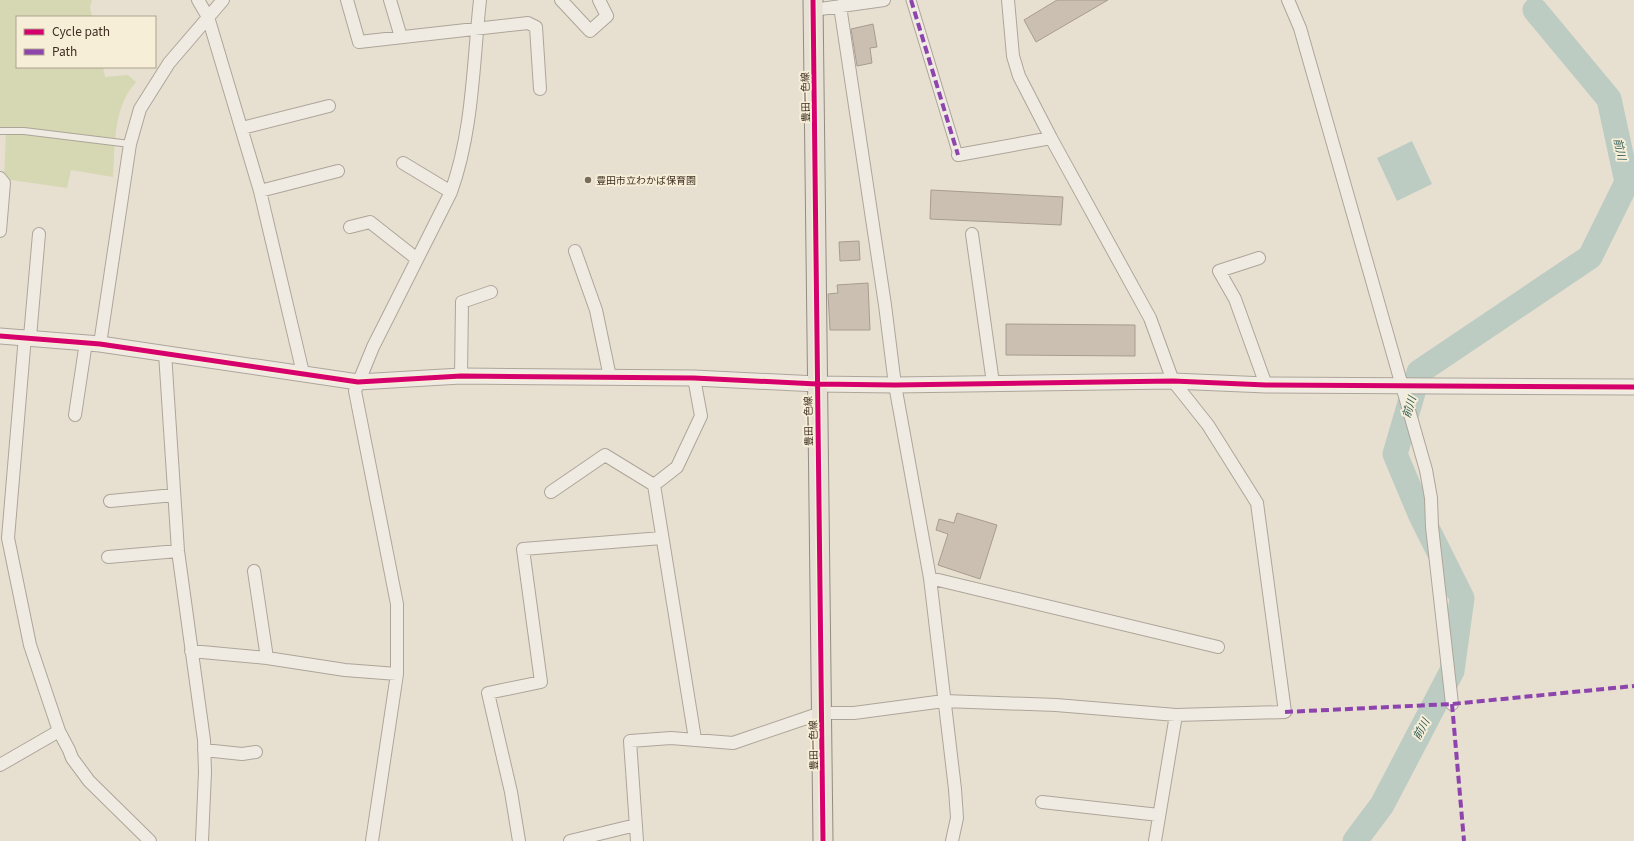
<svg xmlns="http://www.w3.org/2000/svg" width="1634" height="841" viewBox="0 0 1634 841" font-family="Georgia,'Noto Sans JP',serif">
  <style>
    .green { fill: #d6d7b3 }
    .water { fill: #bcccc2 }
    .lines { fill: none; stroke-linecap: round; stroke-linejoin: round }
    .river { stroke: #bcccc2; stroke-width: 25 }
    .building { fill: #cbbfb2; stroke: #a89c90 }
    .service-casing { stroke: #ada599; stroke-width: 8 }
    .pedestrian-casing { stroke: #ada599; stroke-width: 11 }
    .minor-casing { stroke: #ada599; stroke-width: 14 }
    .tertiary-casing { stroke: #ada599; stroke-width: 17 }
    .primary-casing { stroke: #928b80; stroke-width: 21 }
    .service { stroke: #efebe3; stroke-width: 6 }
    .pedestrian { stroke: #efebe3; stroke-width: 9 }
    .minor { stroke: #efebe3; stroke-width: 12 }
    .tertiary { stroke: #efebe3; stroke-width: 15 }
    .primary { stroke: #e6e1d4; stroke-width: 19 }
    .quiet { stroke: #8e44ad; stroke-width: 4; stroke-dasharray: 8 4; stroke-linecap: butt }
    .cycleway-casing { stroke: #f7eed8; stroke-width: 8 }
    .cycleway { stroke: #d6006c; stroke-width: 5 }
    .poi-dot { fill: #786c5e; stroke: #f7eed8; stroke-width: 1.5 }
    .labels { text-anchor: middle; stroke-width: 4; stroke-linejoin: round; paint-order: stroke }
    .street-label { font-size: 10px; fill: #3d2e20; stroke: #f7eed8 }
    .poi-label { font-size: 10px; fill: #3d2e20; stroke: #f7eed8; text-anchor: start }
    .water-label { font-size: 11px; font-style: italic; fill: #2f5d5a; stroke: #f7eed8 }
  </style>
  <rect width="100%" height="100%" fill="#e7e0d1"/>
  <path class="green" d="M0 0H92L90 7 92 17H17V67H103L105 77 128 75 136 82C113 107 115 145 113 177L71 170 67 188 4 179 6 131H0Z"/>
  <path class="water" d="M1412 141 1432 184 1397 201 1377 158Z"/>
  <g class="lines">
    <path class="river" d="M1355 841 1382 805 1452 671 1462 598 1421 516 1395 454 1419 372 1590 257 1627 182 1609 99 1535 10"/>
  </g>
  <path class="building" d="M1057 0H1108L1036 42 1024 20Z
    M873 24 877 47 870 48 872 63 857 66 851 29Z
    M931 190 1063 197 1061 225 930 219Z
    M859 241 860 260 840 261 839 242Z
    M868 283 870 330H830L828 294 838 293 837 285Z
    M1006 324 1135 325V356L1006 355Z
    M957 513 997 525 980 579 938 565 948 534 936 530 939 519 954 523Z"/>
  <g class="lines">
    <g class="service-casing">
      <path id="service" d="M0 131H24L130 144"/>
    </g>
    <g class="pedestrian-casing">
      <path id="pedestrian" d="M911 0 958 155"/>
    </g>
    <g class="minor-casing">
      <path id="minor" d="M198 0 208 17 260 191 303 373
        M347 0 359 42 528 23 536 27 540 89
        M390 0 401 37
        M561 0 590 31 607 16 599 0
        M1288 0 1300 28 1426 470 1431 498 1432 527 1452 704
        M840 6 885 305 895 385 930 578 955 789 957 818 952 841
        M813 10 884 0
        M242 128 329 106
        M958 155 1051 138
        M403 163 451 192
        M0 178 4 183 0 231
        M260 191 338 171
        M350 227 370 222 417 259
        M972 234 993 383
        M575 251 596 310 610 377
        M1259 258 1219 271 1235 299 1266 385
        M25 336 8 538 30 645 59 731 69 750 72 758 89 781 150 841
        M30 337 39 234
        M100 344 130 144 140 109 169 63 223 0
        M165 353 178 551 204 740 205 772 202 841
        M461 376 462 302 491 292
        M75 415 86 342
        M654 485 695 739
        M551 492 605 455 654 485 677 467 701 416 694 378
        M110 501 174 495
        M108 557 178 551
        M254 571 267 658
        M930 578 1218 647
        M191 651 267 658 345 670 397 674
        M204 750 242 754 256 752
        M0 765 59 731
        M1042 802 1159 815
        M372 841 397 674V604L355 391 373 347 451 192C473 131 473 64 480 0
        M519 841 511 792 488 693 541 682 523 549 662 538
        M570 841 636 825
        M637 841 630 741 671 738 733 743 821 713H854L944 701 1056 705 1176 715 1285 712 1257 503 1208 425 1173 381 1150 318 1051 138 1019 76 1013 56 1008 0
        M1155 841 1176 715"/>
    </g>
    <g class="tertiary-casing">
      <path id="tertiary" d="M0 336 100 344 358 382 461 376 694 378 817 384 895 385 1173 381 1266 385 1634 387"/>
    </g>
    <g class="primary-casing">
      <path id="primary" d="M813 0 823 841"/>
    </g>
    <use href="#service" class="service"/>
    <use href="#pedestrian" class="pedestrian"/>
    <use href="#minor" class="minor"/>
    <use href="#tertiary" class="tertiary"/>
    <use href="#primary" class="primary"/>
    <path class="quiet" d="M911 0 958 155
      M1452 704 1464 841
      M1285 712 1452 704 1634 686"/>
    <g class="cycleway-casing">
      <path id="cycleway" d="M813 0 823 841
        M0 336 100 344 358 382 461 376 694 378 817 384 895 385 1173 381 1266 385 1634 387"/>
    </g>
    <use href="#cycleway" class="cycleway"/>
  </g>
  <circle class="poi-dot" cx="588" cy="180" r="4"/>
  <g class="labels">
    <g class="street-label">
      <text transform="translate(805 97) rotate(-91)" y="4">豊田一色線</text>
      <text transform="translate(808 421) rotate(-91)" y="4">豊田一色線</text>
      <text transform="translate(813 745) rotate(-91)" y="4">豊田一色線</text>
    </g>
    <g class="poi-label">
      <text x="596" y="184">豊田市立わかば保育園</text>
    </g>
    <g class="water-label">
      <text transform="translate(1620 149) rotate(77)" y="4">前川</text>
      <text transform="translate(1409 407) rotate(-73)" y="4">前川</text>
      <text transform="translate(1421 729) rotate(-62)" y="4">前川</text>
    </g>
  </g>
  <rect x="16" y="16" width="140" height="52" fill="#f7eed8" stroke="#ada18e"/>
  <rect x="24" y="29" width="20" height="6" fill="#d6006c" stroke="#ada18e"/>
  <text x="52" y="36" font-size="12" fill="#3d2e20">Cycle path</text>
  <rect x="24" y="49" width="20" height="6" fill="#8e44ad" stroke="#ada18e"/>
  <text x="52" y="56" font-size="12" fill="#3d2e20">Path</text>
</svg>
